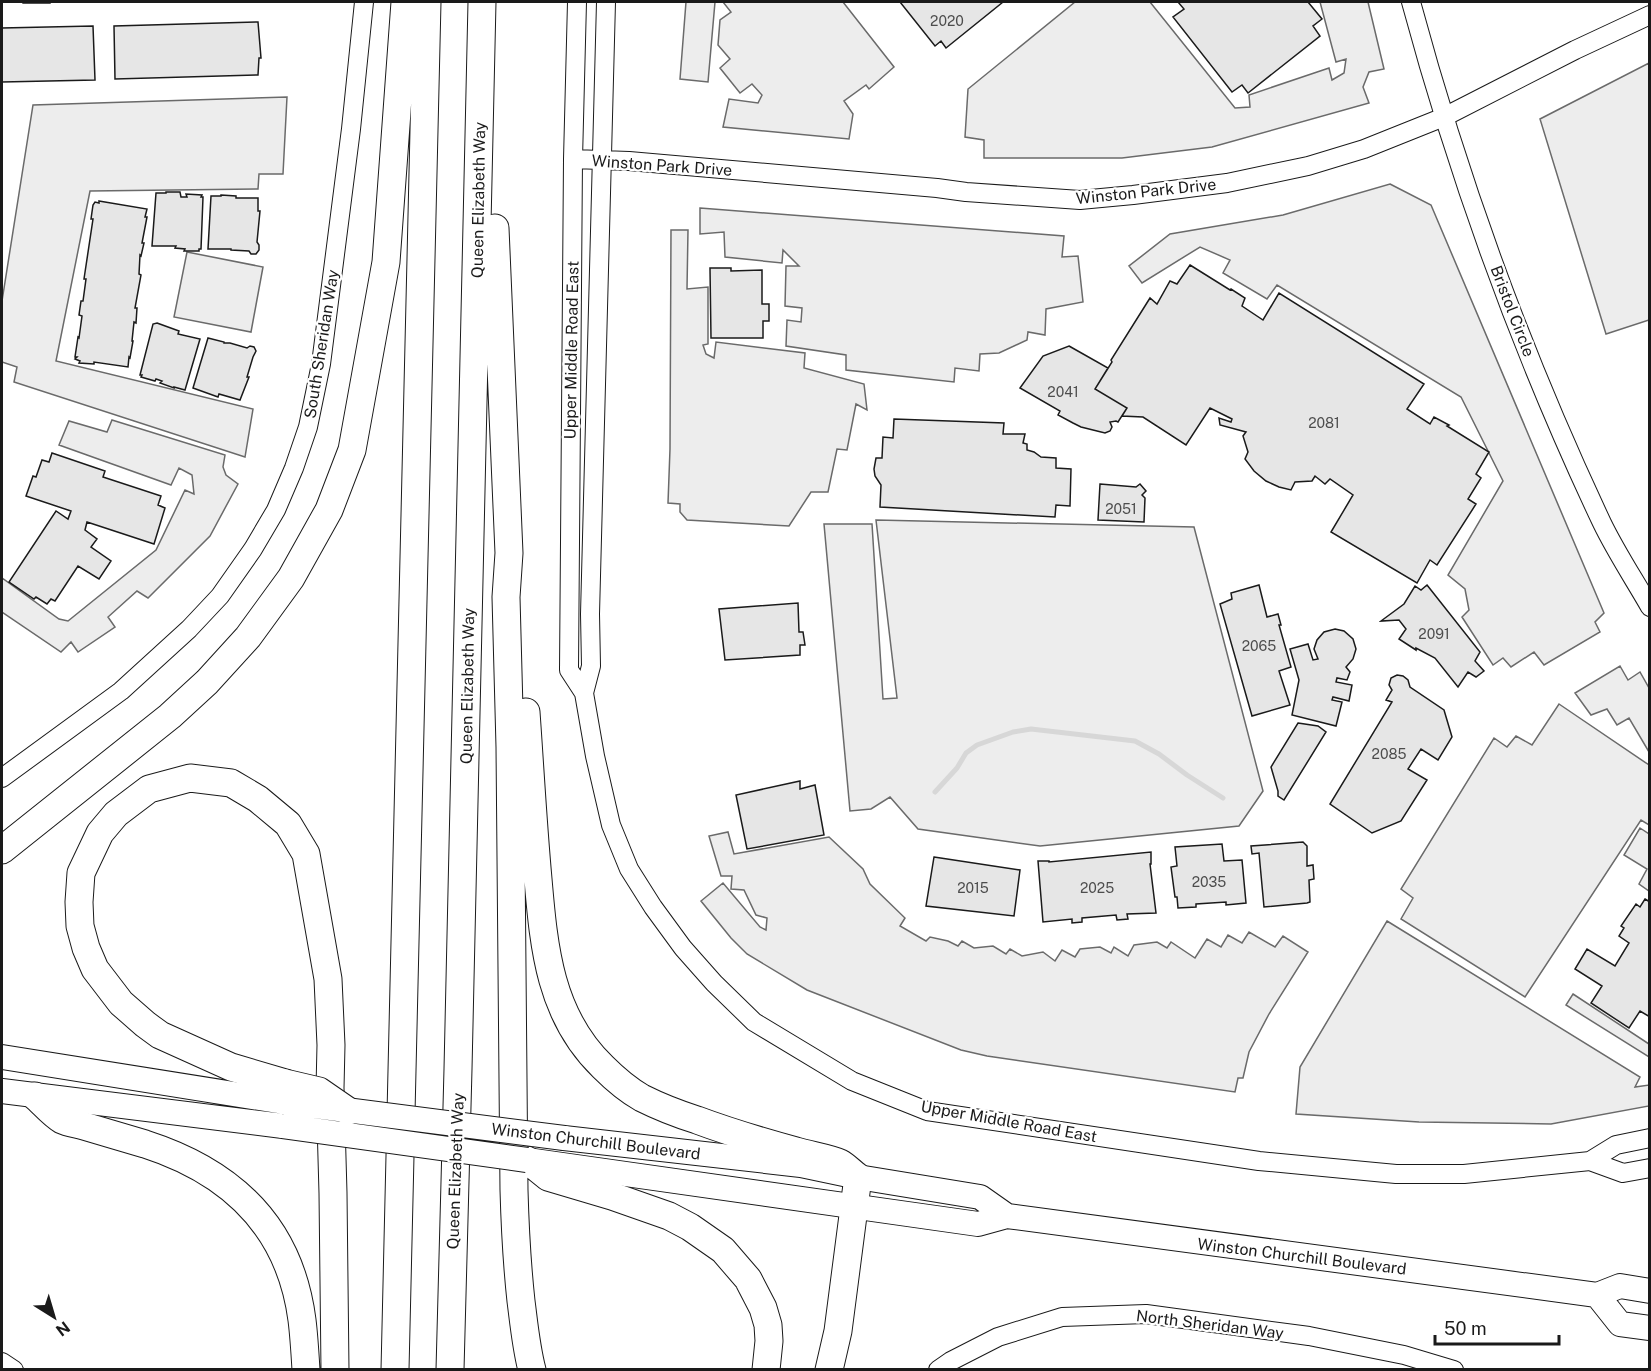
<svg xmlns="http://www.w3.org/2000/svg" width="1651" height="1371" viewBox="0 0 1651 1371" font-family="'Public Sans',sans-serif">
  <style>
    .built { fill: #ededed; stroke: #6a6a6a; stroke-width: 1.5 }
    .lines { fill: none; stroke-linecap: round; stroke-linejoin: round }
    .stream { stroke: #d7d7d7; stroke-width: 5 }
    .building { fill: #e6e6e6; stroke: #1a1a1a; stroke-width: 1.5 }
    .minor-casing { stroke: #1a1a1a; stroke-width: 20 }
    .major-casing { stroke: #1a1a1a; stroke-width: 26 }
    .highway-casing { stroke: #1a1a1a; stroke-width: 29 }
    .minor { stroke: #fff; stroke-width: 18 }
    .major { stroke: #fff; stroke-width: 24 }
    .highway { stroke: #fff; stroke-width: 27 }
    .major-bridge-casing { stroke: #1a1a1a; stroke-width: 26; stroke-linecap: butt }
    .highway-bridge-casing { stroke: #1a1a1a; stroke-width: 29; stroke-linecap: butt }
    .major-bridge { stroke: #fff; stroke-width: 24 }
    .highway-bridge { stroke: #fff; stroke-width: 27 }
    .labels { text-anchor: middle; stroke-width: 4.5; stroke-linejoin: round; paint-order: stroke }
    .number-label { font-size: 14px; fill: #4d4d4d }
    .street-label { font-size: 16px; fill: #1a1a1a; stroke: #fff }
  </style>
  <rect width="100%" height="100%" fill="#fff"/>
  <path class="built" d="M686 2H715L708 82 680 79Z
    M723 2H843L894 67 869 89 866 85 844 101 853 114 849 139 723 127 729 99 758 103 762 95 752 84 740 93 720 68 730 59 718 45 720 20 731 12Z
    M1075 2H1150L1235 108 1250 107 1249 95 1329 68 1332 80 1344 73 1346 59 1336 62 1320 2H1368L1384 69 1369 72 1363 87 1369 103 1212 147 1122 158H984V140L965 137 968 89Z
    M1649 63V320L1606 334 1540 119Z
    M287 97 283 174H259L258 189 90 191 56 361 253 409 245 457 14 382 17 367 2 362V301L33 105Z
    M1390 184 1431 205 1604 613 1595 622 1600 632 1544 665 1534 652 1511 667 1503 658 1493 665 1462 617 1469 610 1465 589 1448 575 1503 481 1461 397 1277 285 1267 299 1223 273 1230 260 1200 247 1142 283 1129 266 1170 234 1283 215Z
    M700 208 1064 236 1062 257 1078 256 1083 302 1046 309 1045 335 1028 332 1027 340 999 353 980 354 979 371 955 368 954 382 846 370V355L786 346 787 320 801 322 802 308 785 306 786 266H799L783 250 782 263 725 257 724 232 700 234Z
    M671 230H688L687 289 708 287V344L703 345 706 354 714 358 716 342 805 353 804 368 864 384 867 410 856 404 847 450 837 449 828 492H811L789 526 687 520 680 512V504L668 503 670 449Z
    M187 252 263 267 251 332 174 317Z
    M112 420 225 455 223 467 226 475 238 484 210 536 148 598 137 591 108 617 115 627 78 652 71 642 61 652 2 612V578L59 619 68 621 156 550 185 490 194 494 192 475 179 468 171 485 59 445 69 421 107 432Z
    M876 520 1194 527 1263 791 1239 826 1040 846 918 829 890 797 871 809 850 811 824 524H872L883 699 897 698Z
    M1620 666 1628 680 1640 672 1649 688V752L1629 718 1617 725 1607 709 1591 715 1575 693Z
    M1559 704 1649 765V825L1641 820 1525 997 1401 919 1413 898 1401 889 1494 738 1507 747 1516 736 1532 745Z
    M1640 828 1649 834V891L1639 884 1647 869 1624 855Z
    M728 832 734 854 829 837 863 869 870 884 905 918 900 926 926 941 930 937 948 941 958 946 962 941 974 948 993 946 1006 954 1010 949 1022 956 1043 952 1055 961 1062 950 1075 957 1080 949 1100 947 1111 953 1114 947 1128 956 1134 945 1157 942 1167 948 1171 942 1195 958 1207 939 1221 947 1228 935 1242 943 1249 932 1275 947 1283 936 1308 952 1269 1014 1249 1052 1243 1078H1238L1235 1092 987 1056 961 1050 807 990 747 954 731 938 701 901 723 883 760 927 766 930 767 918 756 915 744 890 731 889 732 876H721L709 836Z
    M1387 921 1640 1077 1635 1087 1649 1085V1106L1551 1124 1419 1122 1296 1114 1300 1067Z
    M1573 994 1649 1044V1057L1566 1005Z"/>
  <g class="lines">
    <path class="stream" d="M935 792 957 768 966 753 977 745 1013 732 1031 729 1135 741 1159 754 1187 775 1223 798"/>
  </g>
  <path class="building" d="M22 2H50V3H23Z
    M900 2H1003L946 48 941 41 935 46Z
    M1178 2H1308L1322 19 1313 26 1320 36 1248 93 1242 85 1232 92 1173 17 1184 9Z
    M258 22 261 58H259L258 75 115 79 114 26Z
    M93 26 95 80 2 82V28Z
    M166 192H180L181 197H187L186 194 202 195 201 197H203L201 249H199V251H184L185 249 175 248 176 246H152L156 193H166Z
    M221 195 236 196V198H258V211H260L257 242 259 245V250L256 254H251L249 251 231 250V249H208L211 196H221Z
    M99 201 147 209 145 217H147L142 243H144L141 256 140 255 139 274 141 275 135 308H137L136 323 134 322 132 341H133L130 358 129 357 128 367 94 362V364L79 363 80 361 75 359 77 357H75L78 337 79 338 82 316 79 315 81 301H83L86 279H84L93 219H91L93 205 95 202 99 203Z
    M1190 265 1230 290 1231 289 1245 298 1242 306 1263 320 1279 293 1424 384 1407 409 1430 424 1434 417 1449 425 1447 426 1489 452 1476 474 1481 478 1468 499 1476 504 1437 565 1430 560 1417 583 1331 532 1353 495 1330 479 1325 484 1315 476 1312 481 1295 482 1291 490 1279 487 1266 481 1254 471 1245 459 1248 452 1243 436 1246 432 1220 425 1219 418 1231 422 1232 419 1210 408 1186 445 1143 417 1122 416 1127 408 1095 389 1112 362 1111 360 1150 298 1157 304 1170 281 1177 284Z
    M710 268H731V271L762 270V304H769V321H763V338H711Z
    M157 323 179 331 178 334 200 339 185 390 174 387V388L160 383 162 381 156 379 155 381 141 377 142 375H140L153 324Z
    M208 338 224 342V343H230L247 348 250 346 254 347 256 351 253 357 247 377H249L240 400 219 394 218 397 193 388Z
    M1069 346 1108 368 1095 389 1127 408 1118 422 1116 421 1110 422 1112 427 1110 431 1105 433 1081 427 1073 423 1058 415 1060 411 1020 388 1043 356Z
    M894 419 1004 423 1003 434H1025L1023 443 1027 444V450L1034 452 1041 457 1056 458V468L1071 469 1070 506 1056 505 1055 517 880 507 881 485 875 476 874 469 876 458H882L883 437 893 438Z
    M52 453 105 471 103 477 161 496 158 505 165 508 154 544 87 522 85 530 97 539 91 547 111 561 99 579 78 566 55 601 51 599 47 604 36 597 34 599 9 582 56 511 68 519 71 511 26 496 33 476 36 477 42 460 49 462Z
    M1100 484 1136 487 1140 484 1146 491 1142 495 1145 498 1144 522 1098 520Z
    M1259 585 1267 617 1278 614 1281 625H1279L1291 667 1279 671 1290 705 1252 716 1220 604 1232 599 1231 593Z
    M1427 585 1480 652 1475 661 1484 671 1476 677 1468 672 1458 687 1435 658 1416 648V650L1399 639 1406 629 1399 620 1381 621 1404 604 1415 586 1421 590Z
    M798 603 799 632H803L805 645H800V655L725 660 719 609Z
    M1335 629 1344 631 1353 639 1356 649 1353 659 1346 667 1350 672 1347 680 1337 678 1336 682 1352 685 1349 701 1333 697 1332 700 1342 702 1336 726 1292 715 1299 680 1290 649 1308 644 1313 660 1318 659 1314 649 1317 640 1324 632Z
    M1397 675 1403 676 1408 680 1410 687 1444 710 1452 737 1438 760 1421 749 1408 769 1427 780 1401 821 1372 833 1330 804 1392 702 1386 700 1392 690 1389 685 1391 678Z
    M1298 723 1318 726 1326 732 1284 800 1278 796V791L1271 767Z
    M800 781V789L815 785 824 835 747 849 736 795Z
    M1303 842 1307 846V866L1313 865 1314 879 1309 880 1310 902 1307 903 1264 907 1259 853 1252 854 1251 846Z
    M1222 844 1224 861 1242 860 1246 903 1226 905V902L1196 904V907L1178 908 1177 897H1175L1171 867 1177 866 1175 847Z
    M1151 852V864H1150L1156 913 1127 914 1128 919 1117 920 1116 915 1082 918V922L1072 923V919L1043 922 1038 861H1049V862Z
    M934 857 1020 870 1014 916 926 906Z
    M1645 899 1650 902V1017L1640 1011 1629 1028 1591 1003 1602 986 1575 969 1587 949 1615 966 1629 943 1619 936 1624 928 1621 926 1636 904 1640 907Z"/>
  <g class="lines">
    <g class="minor-casing">
      <path id="minor" d="M577 2 573 159 569 670 584 693 595 756 611 825 629 869 653 907 683 948 714 983 754 1022 852 1081 927 1111 1259 1161 1396 1174H1464L1590 1161 1623 1173 1650 1168
        M1411 2C1459 180 1523 356 1602 523 1616 552 1634 579 1650 607
        M573 159 629 161 937 188 966 192 1080 200 1133 195 1227 183 1308 166 1364 149 1444 117 1575 50 1650 15
        M584 693 591 666 590 614 606 2
        M2 778 121 691 189 629 220 596 253 549 276 510 294 468 308 427 321 364 351 129 364 2
        M1590 1161 1616 1145 1650 1138
        M2 1362 14 1370
        M938 1370 951 1361 998 1337 1062 1317 1146 1314 1309 1336 1404 1355 1454 1370"/>
    </g>
    <g class="major-casing">
      <path id="major" d="M2 1057 284 1102
        M2 1091 283 1126
        M564 1138 801 1165 858 1177 980 1197 1007 1216
        M527 1160 978 1224 1007 1216 1597 1295 1620 1286 1650 1291
        M1597 1295 1620 1324 1650 1328"/>
    </g>
    <g class="highway-casing">
      <path id="highway" d="M495 228 509 553 506 597 510 747 514 1190C515 1227 517 1264 521 1301 524 1324 526 1347 532 1370
        M526 712C530 768 533 824 538 879 544 949 550 1016 603 1067 615 1079 628 1090 642 1098 660 1107 678 1114 697 1120 729 1132 763 1142 796 1151 809 1155 829 1158 840 1163 846 1166 852 1173 858 1177L838 1331 829 1370
        M2 850 170 716 207 682 248 637 291 578 329 510 352 450 386 262 405 2
        M285 1083 231 1067 160 1035 145 1024 121 1003 95 969 86 948 80 926 79 902 81 873 100 833 116 814 149 789 190 778 231 783 258 799 288 824 306 854 328 979 331 1045 330 1088 333 1193 335 1370
        M35 1096C43 1103 52 1114 62 1120 68 1123 77 1124 84 1126 104 1132 125 1138 145 1144 232 1172 290 1227 302 1320 304 1336 305 1353 306 1370
        M527 1160 548 1177 612 1196 669 1216 690 1227 723 1250 748 1279 763 1308 768 1325 769 1341 766 1370
        M395 1370 427 2
        M450 1370 458 1069 482 2"/>
    </g>
    <use href="#minor" class="minor"/>
    <use href="#major" class="major"/>
    <use href="#highway" class="highway"/>
    <g class="major-bridge-casing">
      <path id="major-bridge" d="M284 1102 564 1138
        M283 1126 527 1160"/>
    </g>
    <g class="highway-bridge-casing">
      <path id="highway-bridge" d="M285 1083 319 1091 348 1111"/>
    </g>
    <use href="#major-bridge" class="major-bridge"/>
    <use href="#highway-bridge" class="highway-bridge"/>
  </g>
  <g class="labels">
    <g class="number-label">
      <text x="947" y="26">2020</text>
      <text x="1063" y="397">2041</text>
      <text x="1324" y="428">2081</text>
      <text x="1121" y="514">2051</text>
      <text x="1434" y="639">2091</text>
      <text x="1259" y="651">2065</text>
      <text x="1389" y="759">2085</text>
      <text x="1209" y="887">2035</text>
      <text x="973" y="893">2015</text>
      <text x="1097" y="893">2025</text>
    </g>
    <g class="street-label">
      <text transform="translate(662 165) rotate(4)" y="6">Winston Park Drive</text>
      <text transform="translate(1146 191) rotate(-6)" y="6">Winston Park Drive</text>
      <text transform="translate(478 200) rotate(-89)" y="6">Queen Elizabeth Way</text>
      <text transform="translate(1513 311) rotate(69)" y="6">Bristol Circle</text>
      <text transform="translate(321 344) rotate(-81)" y="6">South Sheridan Way</text>
      <text transform="translate(571 350) rotate(-89)" y="6">Upper Middle Road East</text>
      <text transform="translate(467 686) rotate(-89)" y="6">Queen Elizabeth Way</text>
      <text transform="translate(1009 1121) rotate(10)" y="6">Upper Middle Road East</text>
      <text transform="translate(596 1141) rotate(7)" y="6">Winston Churchill Boulevard</text>
      <text transform="translate(455 1171) rotate(-88)" y="6">Queen Elizabeth Way</text>
      <text transform="translate(1302 1256) rotate(7)" y="6">Winston Churchill Boulevard</text>
      <text transform="translate(1210 1324) rotate(7)" y="6">North Sheridan Way</text>
    </g>
  </g>
  <rect width="1651" height="1371" fill="none" stroke="#1a1a1a" stroke-width="6"/>
  <g transform="translate(54 1317) rotate(143)" stroke="#ffffff" stroke-width="4.5" paint-order="stroke">
  <path d="M0-4.5L10 22L0 15L-10 22Z" fill="#1a1a1a"/>
  <text y="-9" font-size="16" font-weight="bold" text-anchor="middle" fill="#1a1a1a">N</text>
  </g>
  <path d="M1435 1335v9h124v-9" fill="none" stroke="#1a1a1a" stroke-width="3"/>
  <text x="1444" y="1335" font-size="18" fill="#1a1a1a" stroke="#ffffff" stroke-width="4.5" paint-order="stroke">50 m</text>
</svg>
